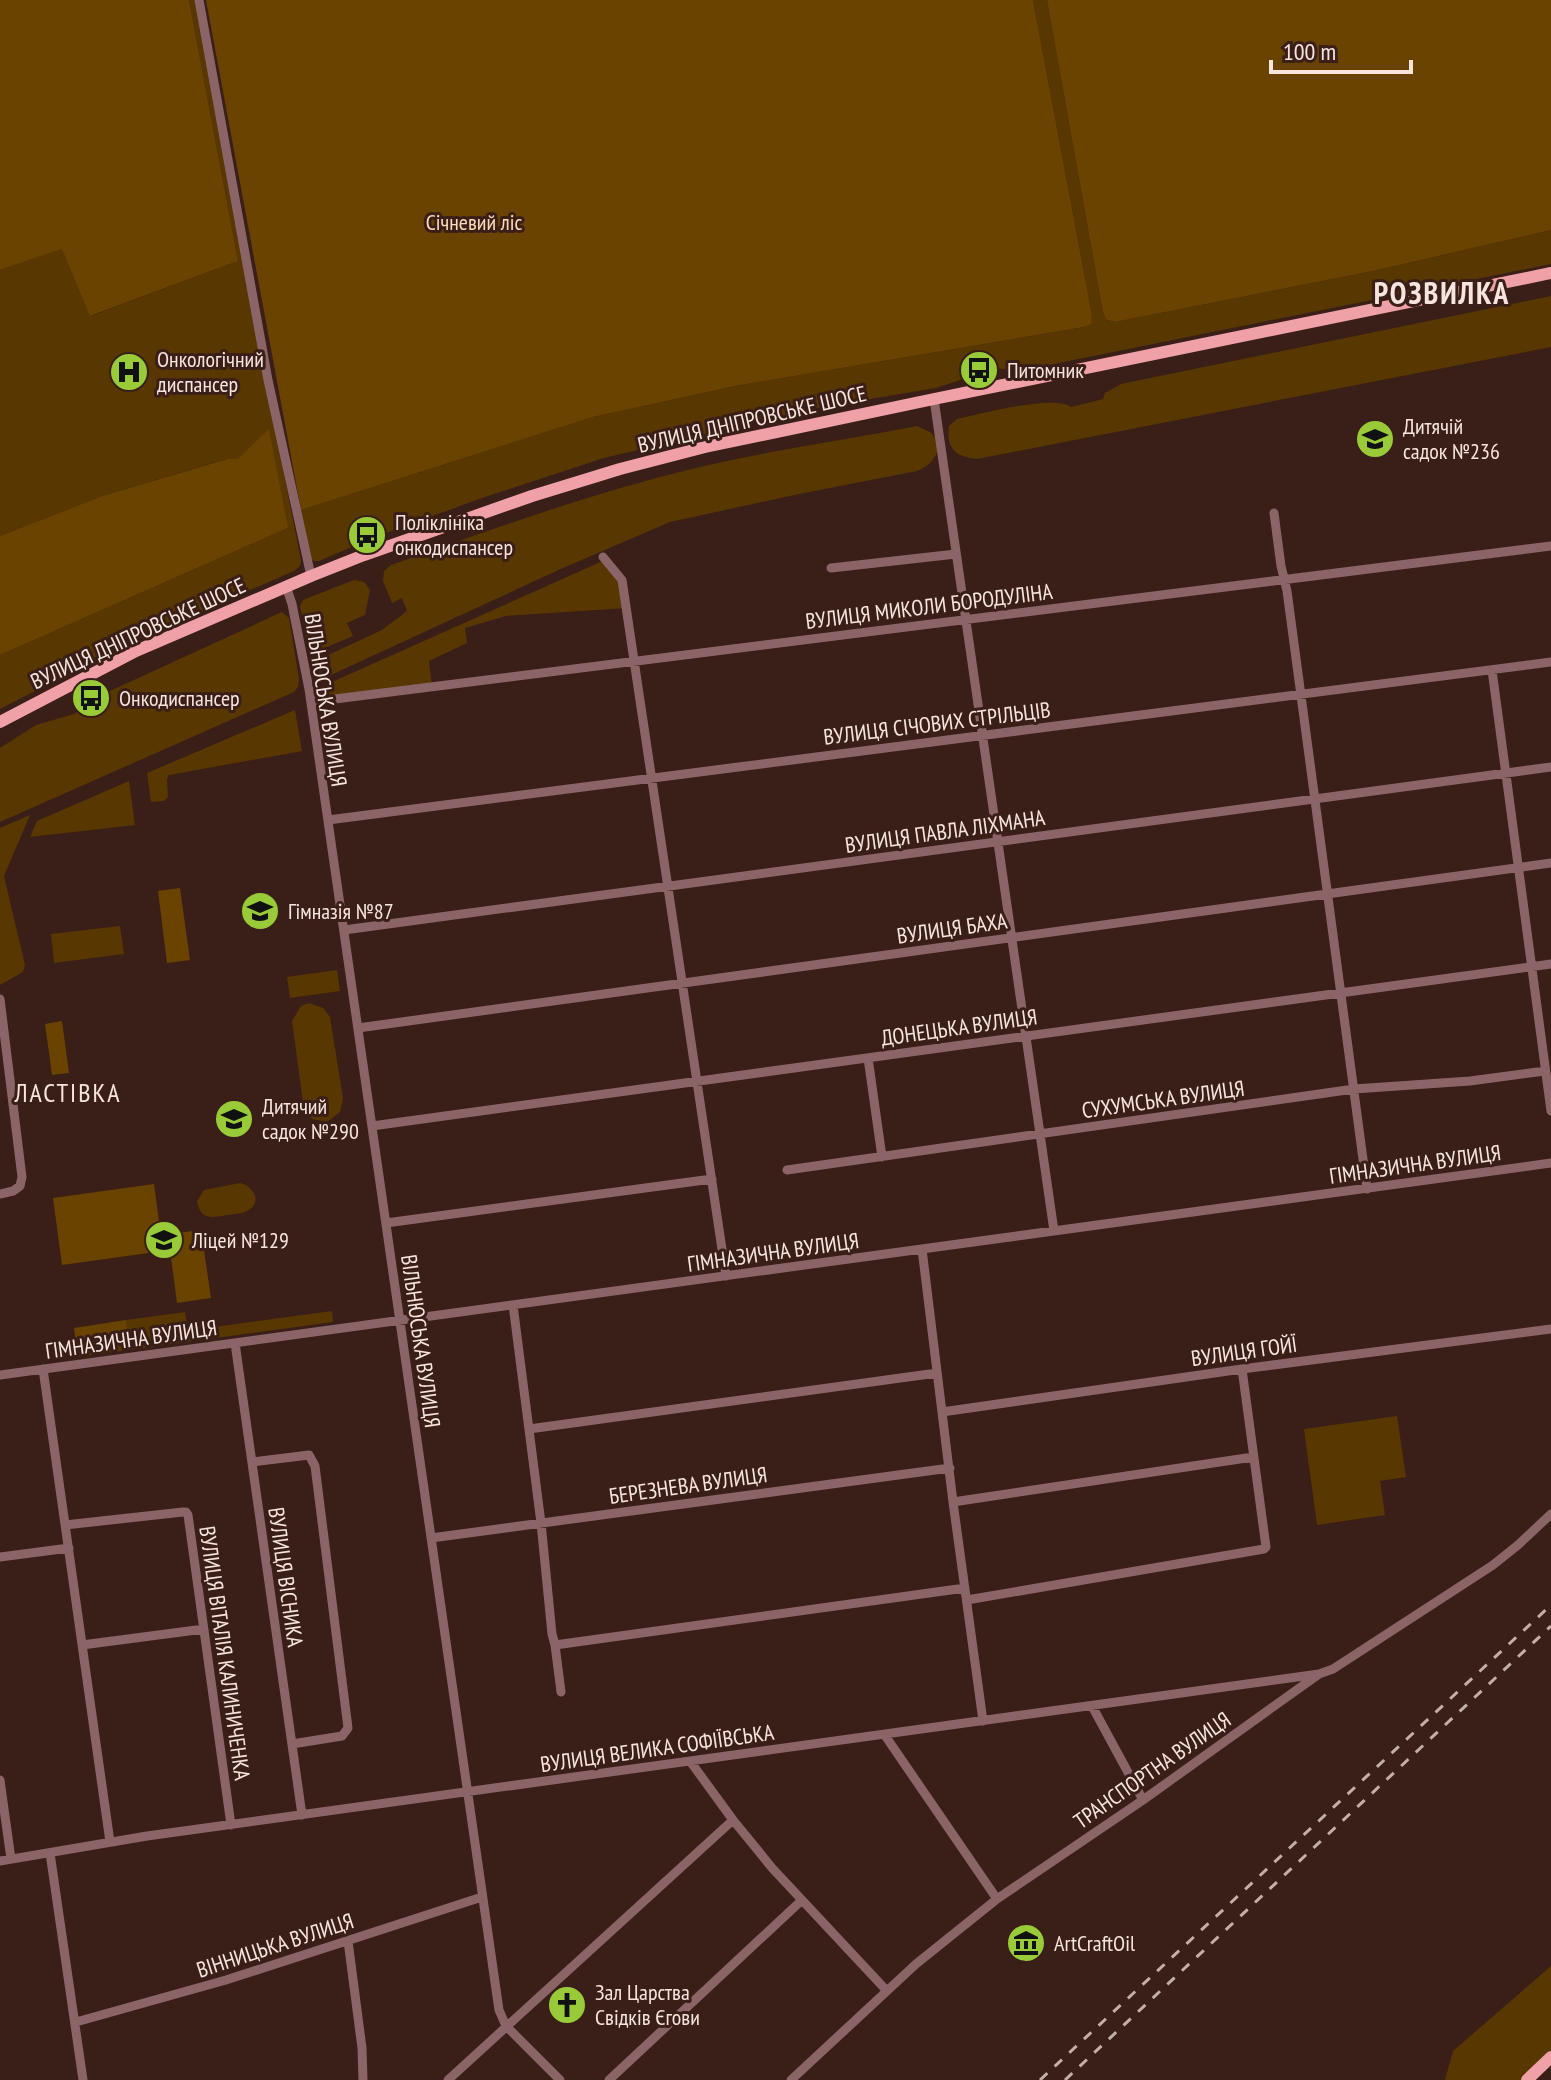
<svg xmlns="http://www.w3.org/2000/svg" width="1551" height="2080" viewBox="0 0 1551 2080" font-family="'PT Sans Narrow',sans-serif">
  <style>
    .green { fill: #593701 }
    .forest { fill: #6b4301 }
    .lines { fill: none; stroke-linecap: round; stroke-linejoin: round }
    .minor { stroke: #8b6467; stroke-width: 9 }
    .major { stroke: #f0a0a7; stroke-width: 12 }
    .rail { stroke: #c4aea9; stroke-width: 3; stroke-dasharray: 10 10; stroke-linecap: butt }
    .labels { text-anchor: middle; stroke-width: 6; stroke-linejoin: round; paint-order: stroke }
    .park-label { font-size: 22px; fill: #fbdcb9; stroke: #3a1e18 }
    .poi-label { font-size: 22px; fill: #f8e4df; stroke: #3a1e18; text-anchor: start }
    .street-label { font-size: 22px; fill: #f8e4df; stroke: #3a1e18 }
    .quarter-label { font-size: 26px; letter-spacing: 2px; fill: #f8e4df; stroke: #3a1e18 }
    .district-label { font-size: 30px; font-weight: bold; letter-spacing: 2px; fill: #f8e4df; stroke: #3a1e18 }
  </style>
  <rect width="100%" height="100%" fill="#3a1e18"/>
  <path class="green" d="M189 0H195L266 384 301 560 300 566 294 571 133 641 0 709V655L288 528 238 459H226L102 496 0 536V270L62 249 91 316 238 261Z
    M1033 0H1047L1103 313 1107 320 1115 322 1373 271 1551 230V264L1019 371 995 368 987 363 970 366 960 380 936 388 817 408 604 458 479 499 375 537 319 561H314L310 557 301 510 593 417 735 386 1084 327 1090 324 1092 315Z
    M1551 296V347L977 459C955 457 946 448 949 426L957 419C980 414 1054 394 1071 407L1103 399 1105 393 1121 384Z
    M917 426C919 427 928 431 930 432 947 447 933 465 917 471L799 494 670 522 563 568 320 680 314 679 310 668 313 662 382 630 407 611 402 598 392 603 383 581 384 571 391 565C493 529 594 492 700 467 771 450 845 440 917 426Z
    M605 560 622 580 627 608 506 616 465 628 467 643 429 661 432 687 332 699 322 689 323 686Z
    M354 580 364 582 370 590 365 615 347 623 353 636 320 650H312L307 642 300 606 303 600Z
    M282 612 289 618 299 679 298 687 294 692 0 822V748L36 725 74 714 112 690Z
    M295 710 302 751 169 775 167 779 168 797 164 801 151 802 147 773Z
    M129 781 135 825 30 837 37 821Z
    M30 815 4 876 25 965 23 972 0 985V828Z
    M120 926 124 954 54 963 51 934Z
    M337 970 340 991 290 998 287 977Z
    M309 1003 323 1008 330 1017 343 1098 340 1112 327 1122 312 1119 303 1102 292 1021 301 1006Z
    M240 1183C254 1186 263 1203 247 1211 242 1214 233 1214 227 1215 212 1218 200 1220 197 1201L204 1190Z
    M332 1311 333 1322 208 1339 207 1328Z
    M185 1312 188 1329 192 1330 193 1341 78 1357 76 1346 128 1338 126 1320Z
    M1397 1416 1406 1477 1380 1481 1385 1515 1317 1525 1304 1429Z
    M1551 1966V2059L1529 2080H1445L1453 2051Z"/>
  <path class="forest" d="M0 0H189L238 261 90 316 62 249 0 270Z
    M206 0H1033L1092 315 1091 324 1084 327 735 386 593 417 301 510Z
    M1047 0H1551V230L1373 271 1115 322 1107 320 1103 313Z
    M269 429 288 528 0 655V536L102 496 227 459H238Z
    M180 888 190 960 167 963 158 891Z
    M62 1021 69 1073 52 1075 45 1024Z
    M154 1184 163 1251 62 1265 53 1198Z
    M201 1230 211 1298 177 1303 168 1234Z
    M126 1320 128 1338 76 1345 74 1328Z"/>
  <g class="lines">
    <path class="minor" d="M199 0 268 380 311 576
      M934 399 1054 1231
      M1274 513 1281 566 1287 591 1367 1189
      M603 557 622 580 726 1276
      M831 568 956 554
      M286 586 292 604 309 689 499 2010 506 2026 560 2080
      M1492 670 1551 1111
      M311 702 1551 546
      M328 820 1551 662
      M344 930 1551 767
      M0 999 22 1177 20 1186 13 1191 0 1194
      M358 1028 1551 863
      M868 1058 882 1157
      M372 1126 1551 964
      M787 1170 1354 1089 1470 1081 1545 1071
      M386 1223 712 1179
      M922 1249 953 1502 983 1721
      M513 1305 541 1523 552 1634 555 1645 561 1692
      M235 1343 302 1815
      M43 1369 110 1842
      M0 1375 1551 1163
      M942 1412 1242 1369 1551 1329
      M529 1429 937 1373
      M252 1462 309 1455 315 1466 348 1728 342 1736 292 1744
      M953 1502 1253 1457
      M65 1525 183 1512H186L188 1515 231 1825
      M431 1538 950 1468
      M0 1557 69 1548
      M967 1600 1264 1549 1266 1547 1242 1369
      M82 1645 204 1629
      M555 1645 965 1588
      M1092 1706 1143 1800
      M884 1734 997 1899
      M690 1761 733 1820 773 1869 887 1991
      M0 1780 11 1859
      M50 1853 83 2080
      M0 1861 147 1836 1319 1674
      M348 1941 362 2048 363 2080
      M76 2022 226 1980 482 1897
      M448 2080 733 1820
      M609 2080 802 1900
      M791 2080 916 1964 997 1899 1143 1800 1319 1674 1333 1669 1493 1565 1518 1545 1551 1514"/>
    <path class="major" d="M0 722 136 651 311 576 364 555 532 496 620 469 705 447 934 399 1551 273
      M1527 2080 1551 2057"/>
    <path class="rail" d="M1040 2080 1551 1605
      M1065 2080 1551 1626"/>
  </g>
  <defs>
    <g id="bus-disc" transform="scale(2)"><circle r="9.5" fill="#98cb37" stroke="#3a1e18"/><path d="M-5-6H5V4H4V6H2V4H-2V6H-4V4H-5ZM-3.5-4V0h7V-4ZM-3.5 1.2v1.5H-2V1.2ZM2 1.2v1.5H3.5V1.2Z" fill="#111"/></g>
    <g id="hospital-disc" transform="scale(2)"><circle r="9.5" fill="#98cb37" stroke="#3a1e18"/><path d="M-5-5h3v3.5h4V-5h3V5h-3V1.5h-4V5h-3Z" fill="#111"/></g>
    <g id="school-disc" transform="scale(2)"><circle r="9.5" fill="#98cb37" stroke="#3a1e18"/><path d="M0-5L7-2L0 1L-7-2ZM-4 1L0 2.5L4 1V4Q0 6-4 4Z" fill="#111"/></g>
    <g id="museum-disc" transform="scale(2)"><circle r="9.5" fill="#98cb37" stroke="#3a1e18"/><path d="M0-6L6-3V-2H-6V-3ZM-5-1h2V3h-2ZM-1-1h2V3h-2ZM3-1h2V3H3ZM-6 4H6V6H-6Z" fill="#111"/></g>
    <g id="church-disc" transform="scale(2)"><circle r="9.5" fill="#98cb37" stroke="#3a1e18"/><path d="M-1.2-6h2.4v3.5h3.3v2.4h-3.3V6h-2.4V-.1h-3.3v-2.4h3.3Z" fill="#111"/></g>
  </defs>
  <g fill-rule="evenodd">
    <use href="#bus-disc" x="979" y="370"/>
    <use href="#hospital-disc" x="129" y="372"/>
    <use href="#school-disc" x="1375" y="439"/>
    <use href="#bus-disc" x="367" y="535"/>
    <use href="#bus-disc" x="91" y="698"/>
    <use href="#school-disc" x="260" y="911"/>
    <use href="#school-disc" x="234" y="1119"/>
    <use href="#school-disc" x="164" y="1240"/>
    <use href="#museum-disc" x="1026" y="1943"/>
    <use href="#church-disc" x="567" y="2005"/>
  </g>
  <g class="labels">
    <g class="park-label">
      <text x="474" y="230">Січневий ліс</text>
    </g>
    <g class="poi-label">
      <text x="157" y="367">Онкологічний<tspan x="157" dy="25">диспансер</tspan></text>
      <text x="1007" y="378">Питомник</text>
      <text x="1403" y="434">Дитячій<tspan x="1403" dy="25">садок №236</tspan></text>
      <text x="395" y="530">Поліклініка<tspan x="395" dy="25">онкодиспансер</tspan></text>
      <text x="119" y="706">Онкодиспансер</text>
      <text x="288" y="919">Гімназія №87</text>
      <text x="262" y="1114">Дитячий<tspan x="262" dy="25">садок №290</tspan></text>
      <text x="192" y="1248">Ліцей №129</text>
      <text x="1054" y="1951">ArtCraftOil</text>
      <text x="595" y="2000">Зал Царства<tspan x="595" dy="25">Свідків Єгови</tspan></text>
    </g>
    <g class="street-label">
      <text transform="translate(752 419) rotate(-13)" y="8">ВУЛИЦЯ ДНІПРОВСЬКЕ ШОСЕ</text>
      <text transform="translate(929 606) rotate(-7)" y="8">ВУЛИЦЯ МИКОЛИ БОРОДУЛІНА</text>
      <text transform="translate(138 633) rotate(-25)" y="8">ВУЛИЦЯ ДНІПРОВСЬКЕ ШОСЕ</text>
      <text transform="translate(326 700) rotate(81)" y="8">ВІЛЬНЮСЬКА ВУЛИЦЯ</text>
      <text transform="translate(937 723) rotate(-7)" y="8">ВУЛИЦЯ СІЧОВИХ СТРІЛЬЦІВ</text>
      <text transform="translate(945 831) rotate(-8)" y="8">ВУЛИЦЯ ПАВЛА ЛІХМАНА</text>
      <text transform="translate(952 928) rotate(-8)" y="8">ВУЛИЦЯ БАХА</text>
      <text transform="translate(959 1027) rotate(-8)" y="8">ДОНЕЦЬКА ВУЛИЦЯ</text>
      <text transform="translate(1163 1099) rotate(-8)" y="8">СУХУМСЬКА ВУЛИЦЯ</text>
      <text transform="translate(1415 1164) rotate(-8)" y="8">ГІМНАЗИЧНА ВУЛИЦЯ</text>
      <text transform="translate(773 1252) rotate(-8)" y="8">ГІМНАЗИЧНА ВУЛИЦЯ</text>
      <text transform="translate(131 1339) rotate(-8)" y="8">ГІМНАЗИЧНА ВУЛИЦЯ</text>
      <text transform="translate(421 1341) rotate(82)" y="8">ВІЛЬНЮСЬКА ВУЛИЦЯ</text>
      <text transform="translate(1244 1351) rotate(-8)" y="8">ВУЛИЦЯ ГОЙЇ</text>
      <text transform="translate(688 1485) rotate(-8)" y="8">БЕРЕЗНЕВА ВУЛИЦЯ</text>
      <text transform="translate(286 1577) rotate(82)" y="8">ВУЛИЦЯ ВІСНИКА</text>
      <text transform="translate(225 1653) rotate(82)" y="8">ВУЛИЦЯ ВІТАЛІЯ КАЛИНИЧЕНКА</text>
      <text transform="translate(657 1748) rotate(-8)" y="8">ВУЛИЦЯ ВЕЛИКА СОФІЇВСЬКА</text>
      <text transform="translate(1152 1770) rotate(-35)" y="8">ТРАНСПОРТНА ВУЛИЦЯ</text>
      <text transform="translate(275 1945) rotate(-18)" y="8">ВІННИЦЬКА ВУЛИЦЯ</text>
    </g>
    <g class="quarter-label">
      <text x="68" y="1102">ЛАСТІВКА</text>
    </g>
    <g class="district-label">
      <text x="1442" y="304">РОЗВИЛКА</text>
    </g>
  </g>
  <path d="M1271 60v12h140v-12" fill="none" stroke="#f8e4df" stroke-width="4"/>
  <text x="1283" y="60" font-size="24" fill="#f8e4df" stroke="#3a1e18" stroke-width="6" paint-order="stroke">100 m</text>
</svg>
